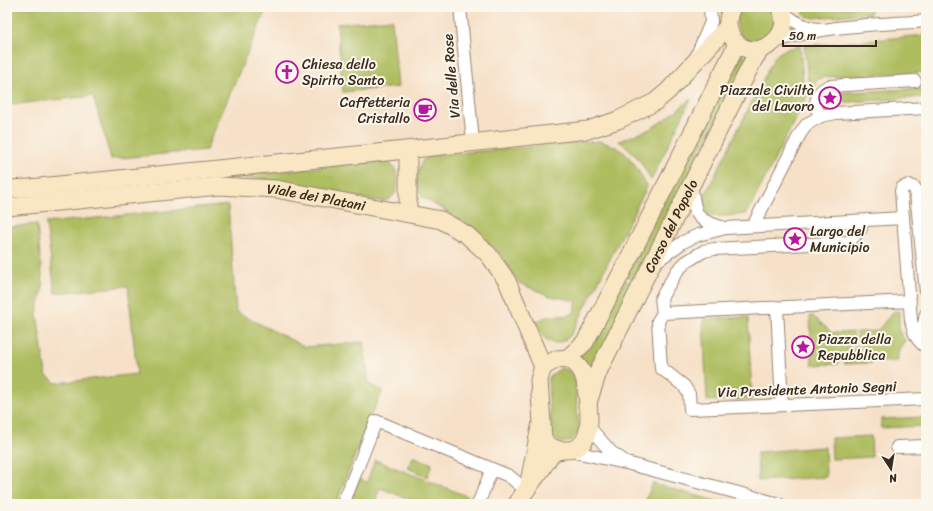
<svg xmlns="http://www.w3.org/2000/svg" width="933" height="511" viewBox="0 0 933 511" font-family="Sriracha,sans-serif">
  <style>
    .green { fill: #aebd60; stroke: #74743f }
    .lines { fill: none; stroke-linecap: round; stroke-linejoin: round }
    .street-casing { stroke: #988572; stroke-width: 14 }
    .secondary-casing { stroke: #988572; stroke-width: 19 }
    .street { stroke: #fff; stroke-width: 12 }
    .secondary { stroke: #f9e7c3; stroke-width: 17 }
    .labels { text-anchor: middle; stroke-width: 4; stroke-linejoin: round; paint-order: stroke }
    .poi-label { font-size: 14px; fill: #3b2a1e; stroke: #fbf7ec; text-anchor: start }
    .street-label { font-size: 14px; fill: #3b2a1e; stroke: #fbf7ec }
  </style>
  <rect width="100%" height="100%" fill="#fbf7ec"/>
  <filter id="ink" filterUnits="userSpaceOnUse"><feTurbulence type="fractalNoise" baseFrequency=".025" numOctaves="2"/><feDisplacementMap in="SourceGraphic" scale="8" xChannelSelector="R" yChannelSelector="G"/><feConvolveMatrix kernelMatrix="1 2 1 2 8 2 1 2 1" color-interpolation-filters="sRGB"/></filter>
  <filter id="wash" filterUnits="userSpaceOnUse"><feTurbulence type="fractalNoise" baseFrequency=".012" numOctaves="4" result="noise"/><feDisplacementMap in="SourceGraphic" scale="16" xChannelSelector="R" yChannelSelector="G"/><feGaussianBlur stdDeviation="0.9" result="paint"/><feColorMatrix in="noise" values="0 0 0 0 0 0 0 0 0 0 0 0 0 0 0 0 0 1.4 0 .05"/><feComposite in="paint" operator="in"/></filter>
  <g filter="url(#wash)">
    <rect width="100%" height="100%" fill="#f6e0c7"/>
    <path class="green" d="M7 7H267L206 150 111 159 93 96 7 105Z
      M746 7C752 7 760 5 765 7 774 10 777 25 773 32 770 35 766 38 763 41 758 41 752 42 748 40 734 34 733 14 746 7Z
      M803 7H871V13L815 18 808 17 804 15Z
      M392 19 398 87 343 92 337 24Z
      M926 35V72L825 77 818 79 812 89 808 80 804 46Z
      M800 46 803 81 808 94 748 212 745 214C731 215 702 223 701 203L774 58C781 49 789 48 800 46Z
      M740 54 748 57 635 281 626 276Z
      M926 88V97L834 103 830 101 832 94 835 93Z
      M691 99 651 180C643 164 634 151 619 141L650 129 667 118Z
      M599 141C629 149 633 161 647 187L571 335C558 347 547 346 539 329L535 330 536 322C552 311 559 320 574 313L577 301 550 296 519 283 500 254 472 227 422 197C413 183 416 175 423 160L433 155Z
      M378 161C383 162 391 162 394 168 400 177 398 199 385 201 372 203 345 193 331 190 307 186 282 181 258 179 245 178 232 179 219 180L37 197 263 171 264 173Z
      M228 205 236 312 305 347 364 342 369 384 383 391 371 414 336 504H7V227L37 224 43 286 37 314 46 375 56 383 137 374 128 286 55 293 46 223Z
      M625 280 634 284 592 373 579 357Z
      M894 311H899V331L905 341C899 348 897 352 898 361L879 362 857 341V332L877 331Z
      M810 316H813L832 333 853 332 854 340 838 364 812 365Z
      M748 317 752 399 707 401 703 319Z
      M856 345 873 363 844 364Z
      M561 368C569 370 572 372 575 380L579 430C573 444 559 448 551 433L548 381 550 376Z
      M926 417V426L881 428V419Z
      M871 436 872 457 832 459 831 438Z
      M825 447 826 477 758 481 757 452Z
      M413 456 432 464 427 477 408 468Z
      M375 460 472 498 470 504H422L380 488 374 504H349L359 479 367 482Z
      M653 483 658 485 727 504H644Z"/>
  </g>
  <g filter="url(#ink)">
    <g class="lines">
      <g class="street-casing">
        <path id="street" d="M460 7 473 142
          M781 9C791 21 803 27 818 29
          M772 43C818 25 877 25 926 21
          M697 55 711 22 710 7
          M821 116 815 106C818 95 818 91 829 86L915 81
          M691 184C696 216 693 219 725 228
          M860 221 861 229 849 242 714 249 704 251 686 262 677 271 661 298 663 313 658 321 661 368 684 386 689 394 690 409 926 399
          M753 226 800 134 807 124 821 116 836 113 926 108
          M654 263 683 242 698 235 726 228 903 218
          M926 292 916 193 915 188 909 185 902 188 901 191 911 320C914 333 915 339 926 347
          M777 307 782 405
          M663 313 910 301
          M926 314 924 324 926 330
          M589 427 611 452 623 460
          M897 447 926 446
          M570 451 630 464 779 504
          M343 504 376 421 509 476 526 490
          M478 504 492 469"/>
      </g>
      <g class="secondary-casing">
        <g id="secondary">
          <path d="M732 7C727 17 726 27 732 37 752 69 799 34 779 7"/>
          <path d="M408 150V213"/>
          <path d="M7 189 30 188 396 151 588 130 618 120 655 102 668 91 728 26"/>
          <path id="s1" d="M7 207 219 186 276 189 441 220 467 235 489 255 507 281 543 367"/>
          <path d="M568 358 585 342 623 270 737 44"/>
          <path id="s2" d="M587 406 598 372 754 59 761 49"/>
          <path d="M529 482 540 427"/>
          <path d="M517 504C523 493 531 484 538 474 543 468 547 459 552 454 560 447 570 453 578 447 596 436 587 397 585 380 582 369 577 364 568 358L557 359 543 367 539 380 543 438 547 445 559 450"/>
        </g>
      </g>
      <use href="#street" class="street"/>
      <use href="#secondary" class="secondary"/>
    </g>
  </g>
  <defs>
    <g id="church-ring" transform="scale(1.15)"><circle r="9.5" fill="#fbf7ec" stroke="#b5179e" stroke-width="1.5"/><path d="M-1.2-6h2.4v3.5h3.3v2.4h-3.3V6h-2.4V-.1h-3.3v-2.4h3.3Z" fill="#b5179e"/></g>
    <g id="sight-ring" transform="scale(1.15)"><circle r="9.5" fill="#fbf7ec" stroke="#b5179e" stroke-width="1.5"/><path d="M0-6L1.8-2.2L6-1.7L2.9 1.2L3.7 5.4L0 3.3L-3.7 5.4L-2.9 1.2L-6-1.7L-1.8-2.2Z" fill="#b5179e"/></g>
    <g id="cafe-ring" transform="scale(1.15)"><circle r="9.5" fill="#fbf7ec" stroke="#b5179e" stroke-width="1.5"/><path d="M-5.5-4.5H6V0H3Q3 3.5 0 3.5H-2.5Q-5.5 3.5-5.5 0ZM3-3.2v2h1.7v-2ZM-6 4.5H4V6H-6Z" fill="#b5179e"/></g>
  </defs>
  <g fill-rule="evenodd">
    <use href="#church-ring" x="287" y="72"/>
    <use href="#sight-ring" x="830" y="98"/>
    <use href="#cafe-ring" x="425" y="110"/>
    <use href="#sight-ring" x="795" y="239"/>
    <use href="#sight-ring" x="803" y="347"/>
  </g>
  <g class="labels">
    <g class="poi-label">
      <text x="302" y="69">Chiesa dello<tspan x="302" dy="16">Spirito Santo</tspan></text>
      <text x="814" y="95" text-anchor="end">Piazzale Civiltà<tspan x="814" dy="16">del Lavoro</tspan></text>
      <text x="410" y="107" text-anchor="end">Caffetteria<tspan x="410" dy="16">Cristallo</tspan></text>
      <text x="810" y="236">Largo del<tspan x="810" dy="16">Municipio</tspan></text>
      <text x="818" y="344">Piazza della<tspan x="818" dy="16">Repubblica</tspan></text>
    </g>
    <g class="street-label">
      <text transform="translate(451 76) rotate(-95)" y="5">Via delle Rose</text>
      <text dy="5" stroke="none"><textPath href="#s1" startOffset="311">Viale dei Platani</textPath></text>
      <text dy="5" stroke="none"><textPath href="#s2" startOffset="199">Corso del Popolo</textPath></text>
      <text transform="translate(807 389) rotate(-2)" y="5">Via Presidente Antonio Segni</text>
    </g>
  </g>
  <rect width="933" height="511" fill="none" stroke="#fbf7ec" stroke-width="24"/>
  <g transform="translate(891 469) rotate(168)" stroke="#fbf7ec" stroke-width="3" paint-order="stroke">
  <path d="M0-3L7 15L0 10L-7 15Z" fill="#3b2a1e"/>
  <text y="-6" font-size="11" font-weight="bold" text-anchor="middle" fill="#3b2a1e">N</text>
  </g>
  <path d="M783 40v6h93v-6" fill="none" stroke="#3b2a1e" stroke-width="2"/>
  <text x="789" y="40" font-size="12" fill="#3b2a1e" stroke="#fbf7ec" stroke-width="3" paint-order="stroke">50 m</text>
</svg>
